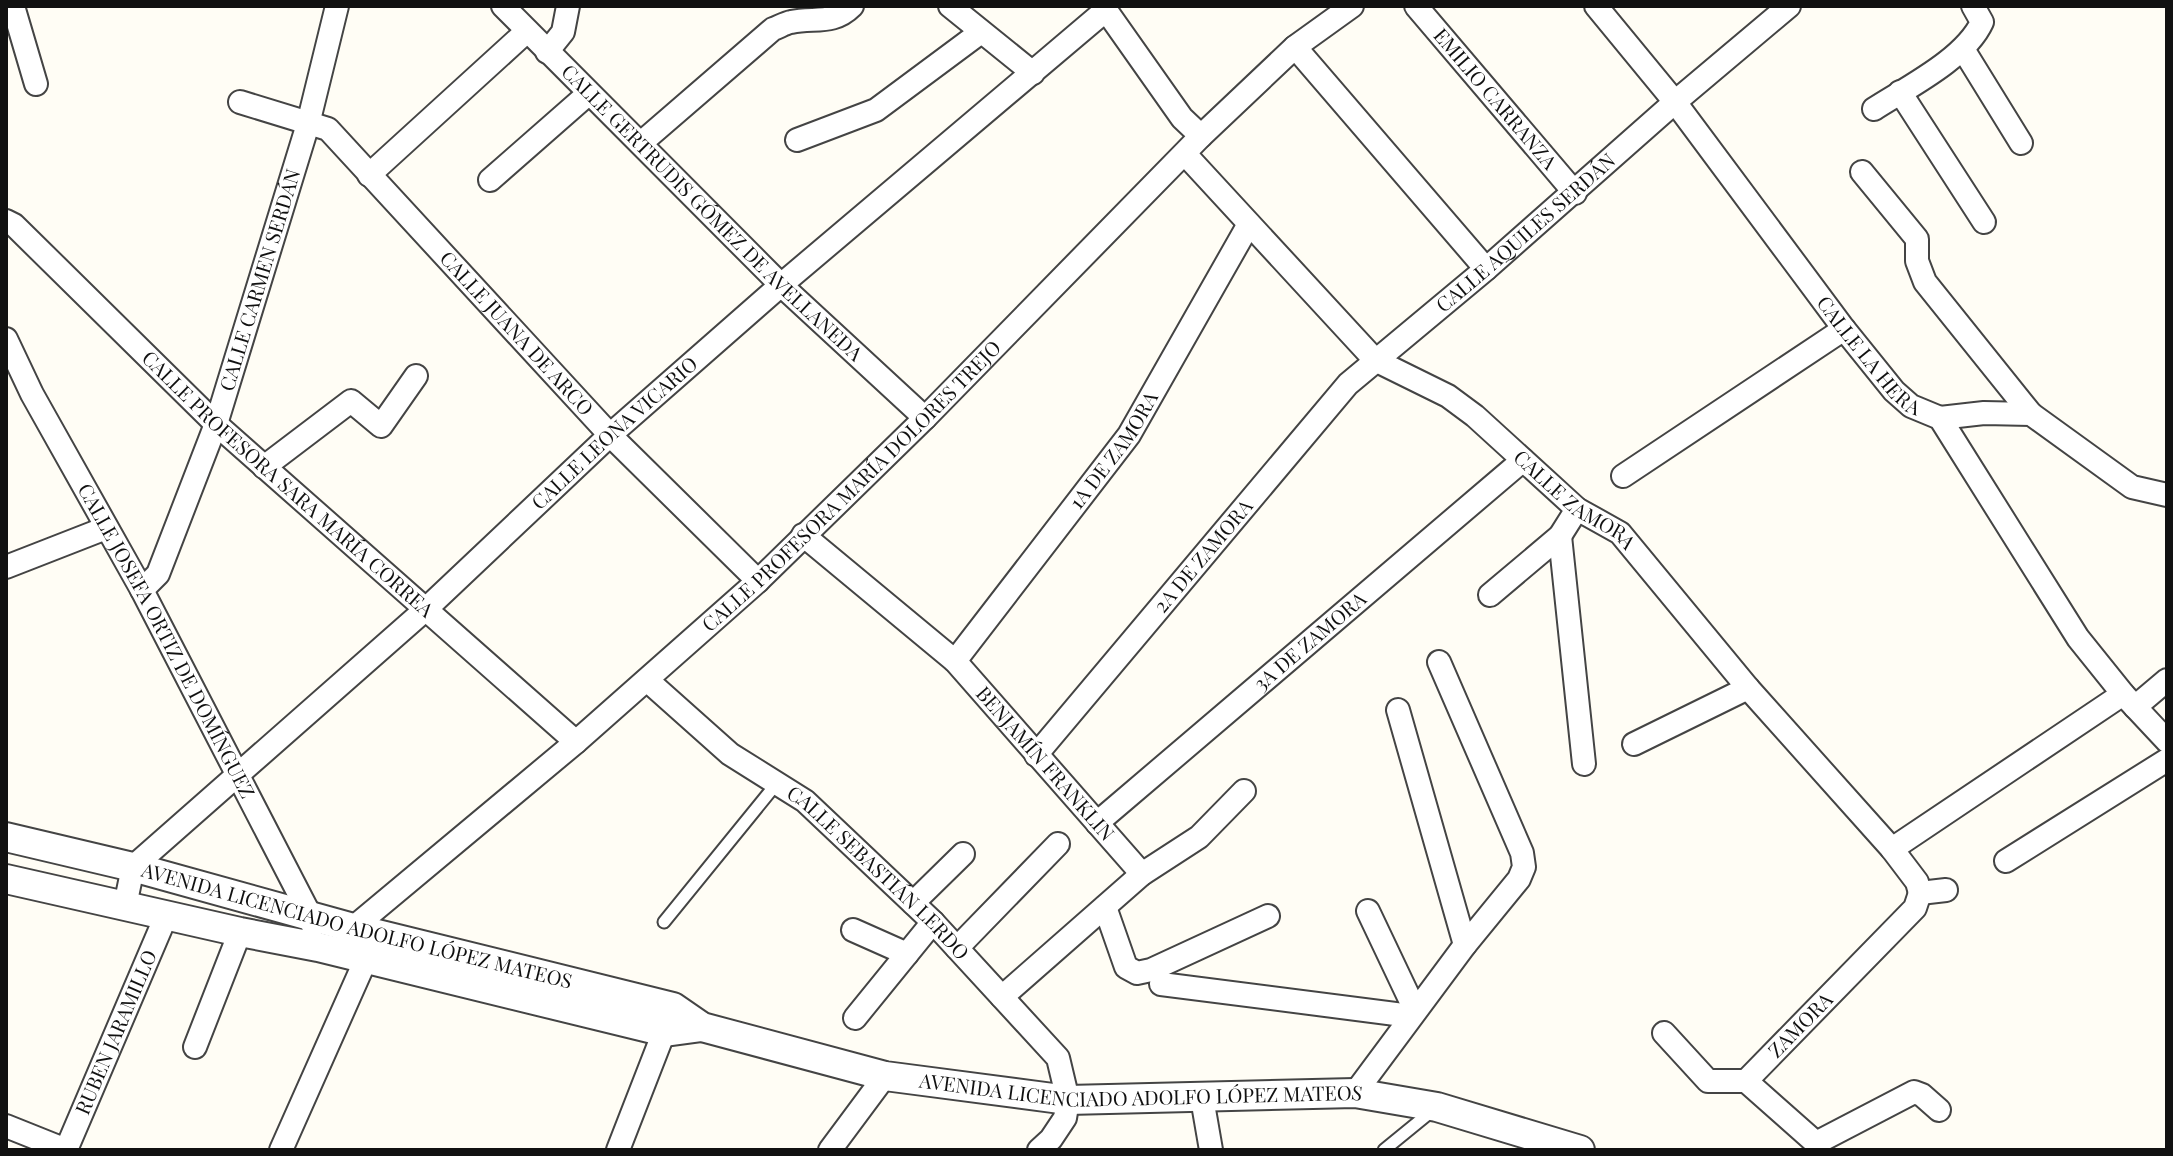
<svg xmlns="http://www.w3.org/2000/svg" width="2173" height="1156" viewBox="0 0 2173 1156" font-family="'Playfair Display',serif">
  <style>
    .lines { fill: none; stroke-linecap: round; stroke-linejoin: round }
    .service-casing { stroke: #444; stroke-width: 15 }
    .minor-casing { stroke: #444; stroke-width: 26 }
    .tertiary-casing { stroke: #444; stroke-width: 32 }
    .service { stroke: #fff; stroke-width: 11 }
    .minor { stroke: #fff; stroke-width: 22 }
    .tertiary { stroke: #fff; stroke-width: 28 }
    .labels { text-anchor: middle; stroke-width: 8; stroke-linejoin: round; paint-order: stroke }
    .street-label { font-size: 20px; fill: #111; stroke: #fff }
  </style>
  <rect width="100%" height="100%" fill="#fffdf5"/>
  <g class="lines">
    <g class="service-casing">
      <path id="service" d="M664 922 777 783
        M1384 1150 1433 1110"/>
    </g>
    <g class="minor-casing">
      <g id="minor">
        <path d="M13 6 36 84"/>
        <path id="s1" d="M503 6 781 285 925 418"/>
        <path d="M950 6 1033 73"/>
        <path d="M1103 6 1182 118 1201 136"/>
        <path id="s2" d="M1416 6 1575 193"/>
        <path id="s3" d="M1596 6 1675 102 1844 329 1894 391 1911 406 1940 418 2078 638 2123 694 2167 741"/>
        <path d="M1295 47 1486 269"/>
        <path d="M1963 49 2021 143"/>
        <path d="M547 52 563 32 568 6"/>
        <path d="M1900 92 1984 222"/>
        <path id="s4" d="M240 102 328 129 610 435 758 581"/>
        <path d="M1874 109C1908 87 1965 59 1982 22L1973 6"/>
        <path d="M797 140 876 110 981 32"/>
        <path d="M641 143 773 29C779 27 785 23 791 22 815 17 833 25 852 6"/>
        <path id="s5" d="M1185 154 1375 360 1448 396 1475 416 1577 509 1620 533 1748 688 1892 849 1917 882 1920 893"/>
        <path d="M1862 172 1917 239V261L1925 282 2031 414"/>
        <path d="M369 175 527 31"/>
        <path d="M490 180 588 94"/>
        <path id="s6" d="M6 221 14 225 216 424 576 742"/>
        <path id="s7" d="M6 339 32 394 142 590 310 915 313 926"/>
        <path d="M1940 418 1984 413 2031 414 2132 487 2167 495"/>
        <path d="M264 467 351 401 381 426 416 376"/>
        <path d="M1623 476 1844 329"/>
        <path id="s8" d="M803 535 955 661 1142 874"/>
        <path d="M1560 536 1584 764"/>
        <path d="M6 567 106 528"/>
        <path id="s9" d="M142 590 158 574 216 424 308 124 337 6"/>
        <path d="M1490 595 1560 536 1577 509"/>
        <path id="s10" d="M955 661 1129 435 1249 224"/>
        <path id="s11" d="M647 680 730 754 805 801 933 922 1058 1058 1068 1100 1065 1118 1051 1139 1039 1150"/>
        <path d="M2135 707 2167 680"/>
        <path d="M1398 710 1465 945"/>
        <path d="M1634 744 1748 688"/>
        <path id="s12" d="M1036 755 1348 384 1486 269 1675 102 1789 6"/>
        <path id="s13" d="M1097 823 1523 460"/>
        <path d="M1892 849 2123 694"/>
        <path d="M2006 861 2167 760"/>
        <path d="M1920 893 1946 890"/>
        <path d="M913 903 963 854"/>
        <path id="s14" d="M125 906 133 867 426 609 610 435 781 285 1106 10"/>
        <path d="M1105 907 1126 967 1137 973 1151 970 1268 916"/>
        <path d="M1368 911 1415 1010"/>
        <path d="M853 930 907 954"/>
        <path id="s15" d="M349 941 353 928 576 742 758 581 925 418 1201 136 1295 47 1352 6"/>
        <path d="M957 948 1058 844"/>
        <path d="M1161 984 1411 1016"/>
        <path d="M1002 997 1142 874 1199 837 1244 791"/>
        <path d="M855 1018 933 922"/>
        <path d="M1664 1033 1708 1081H1746"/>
        <path d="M195 1047 240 932"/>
        <path id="s16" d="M1746 1081 1915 908 1920 893"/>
        <path d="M1746 1081 1816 1143"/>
        <path d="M1355 1093 1465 945 1519 879 1524 867 1522 853 1439 662"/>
        <path d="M1202 1098 1211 1150"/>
        <path d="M6 1126 66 1150"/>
        <path d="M1816 1143 1914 1092 1922 1095 1939 1110"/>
        <path id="s17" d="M66 1150 166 916"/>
        <path d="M281 1150 366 959"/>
        <path d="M618 1150 669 1019"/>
        <path d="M830 1150 885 1076"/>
      </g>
    </g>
    <g class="tertiary-casing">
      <g id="tertiary">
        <path id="s18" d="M6 837 133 867 353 928 673 1007 702 1027 885 1076 1068 1100 1355 1093 1437 1107 1580 1150"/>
        <path d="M6 879 240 932 318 947 665 1032 702 1027"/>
      </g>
    </g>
    <use href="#service" class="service"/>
    <use href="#minor" class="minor"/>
    <use href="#tertiary" class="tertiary"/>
  </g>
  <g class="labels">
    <g class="street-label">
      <text dy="7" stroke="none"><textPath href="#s2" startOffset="122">EMILIO CARRANZA</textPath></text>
      <text dy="7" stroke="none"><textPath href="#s1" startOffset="294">CALLE GERTRUDIS GÓMEZ DE AVELLANEDA</textPath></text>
      <text dy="7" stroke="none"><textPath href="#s12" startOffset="718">CALLE AQUILES SERDÁN</textPath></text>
      <text dy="7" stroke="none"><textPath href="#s9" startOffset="334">CALLE CARMEN SERDÁN</textPath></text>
      <text dy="7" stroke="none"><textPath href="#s4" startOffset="370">CALLE JUANA DE ARCO</textPath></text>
      <text dy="7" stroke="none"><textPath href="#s3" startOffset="444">CALLE LA HERA</textPath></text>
      <text dy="7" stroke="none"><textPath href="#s14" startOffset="688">CALLE LEONA VICARIO</textPath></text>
      <text dy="7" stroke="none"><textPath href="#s10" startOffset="264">1A DE ZAMORA</textPath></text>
      <text dy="7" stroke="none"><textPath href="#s6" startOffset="386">CALLE PROFESORA SARA MARÍA CORREA</textPath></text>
      <text dy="7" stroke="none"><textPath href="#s15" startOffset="680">CALLE PROFESORA MARÍA DOLORES TREJO</textPath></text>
      <text dy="7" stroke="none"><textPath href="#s5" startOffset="526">CALLE ZAMORA</textPath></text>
      <text dy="7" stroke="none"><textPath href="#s12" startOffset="260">2A DE ZAMORA</textPath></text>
      <text dy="7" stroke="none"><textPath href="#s7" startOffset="342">CALLE JOSEFA ORTIZ DE DOMÍNGUEZ</textPath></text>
      <text dy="7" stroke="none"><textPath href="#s13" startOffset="280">3A DE ZAMORA</textPath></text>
      <text dy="7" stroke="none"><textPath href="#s8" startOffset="334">BENJAMÍN FRANKLIN</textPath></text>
      <text dy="7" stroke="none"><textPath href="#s11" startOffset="302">CALLE SEBASTIÁN LERDO</textPath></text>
      <text dy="7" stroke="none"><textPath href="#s18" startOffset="362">AVENIDA LICENCIADO ADOLFO LÓPEZ MATEOS</textPath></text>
      <text dy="7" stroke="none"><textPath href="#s16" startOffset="78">ZAMORA</textPath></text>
      <text dy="7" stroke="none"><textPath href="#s17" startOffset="128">RUBEN JARAMILLO</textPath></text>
      <text dy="7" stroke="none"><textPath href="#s18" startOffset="1170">AVENIDA LICENCIADO ADOLFO LÓPEZ MATEOS</textPath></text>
    </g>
  </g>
  <rect width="2173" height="1156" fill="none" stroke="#111111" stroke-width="16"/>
</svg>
